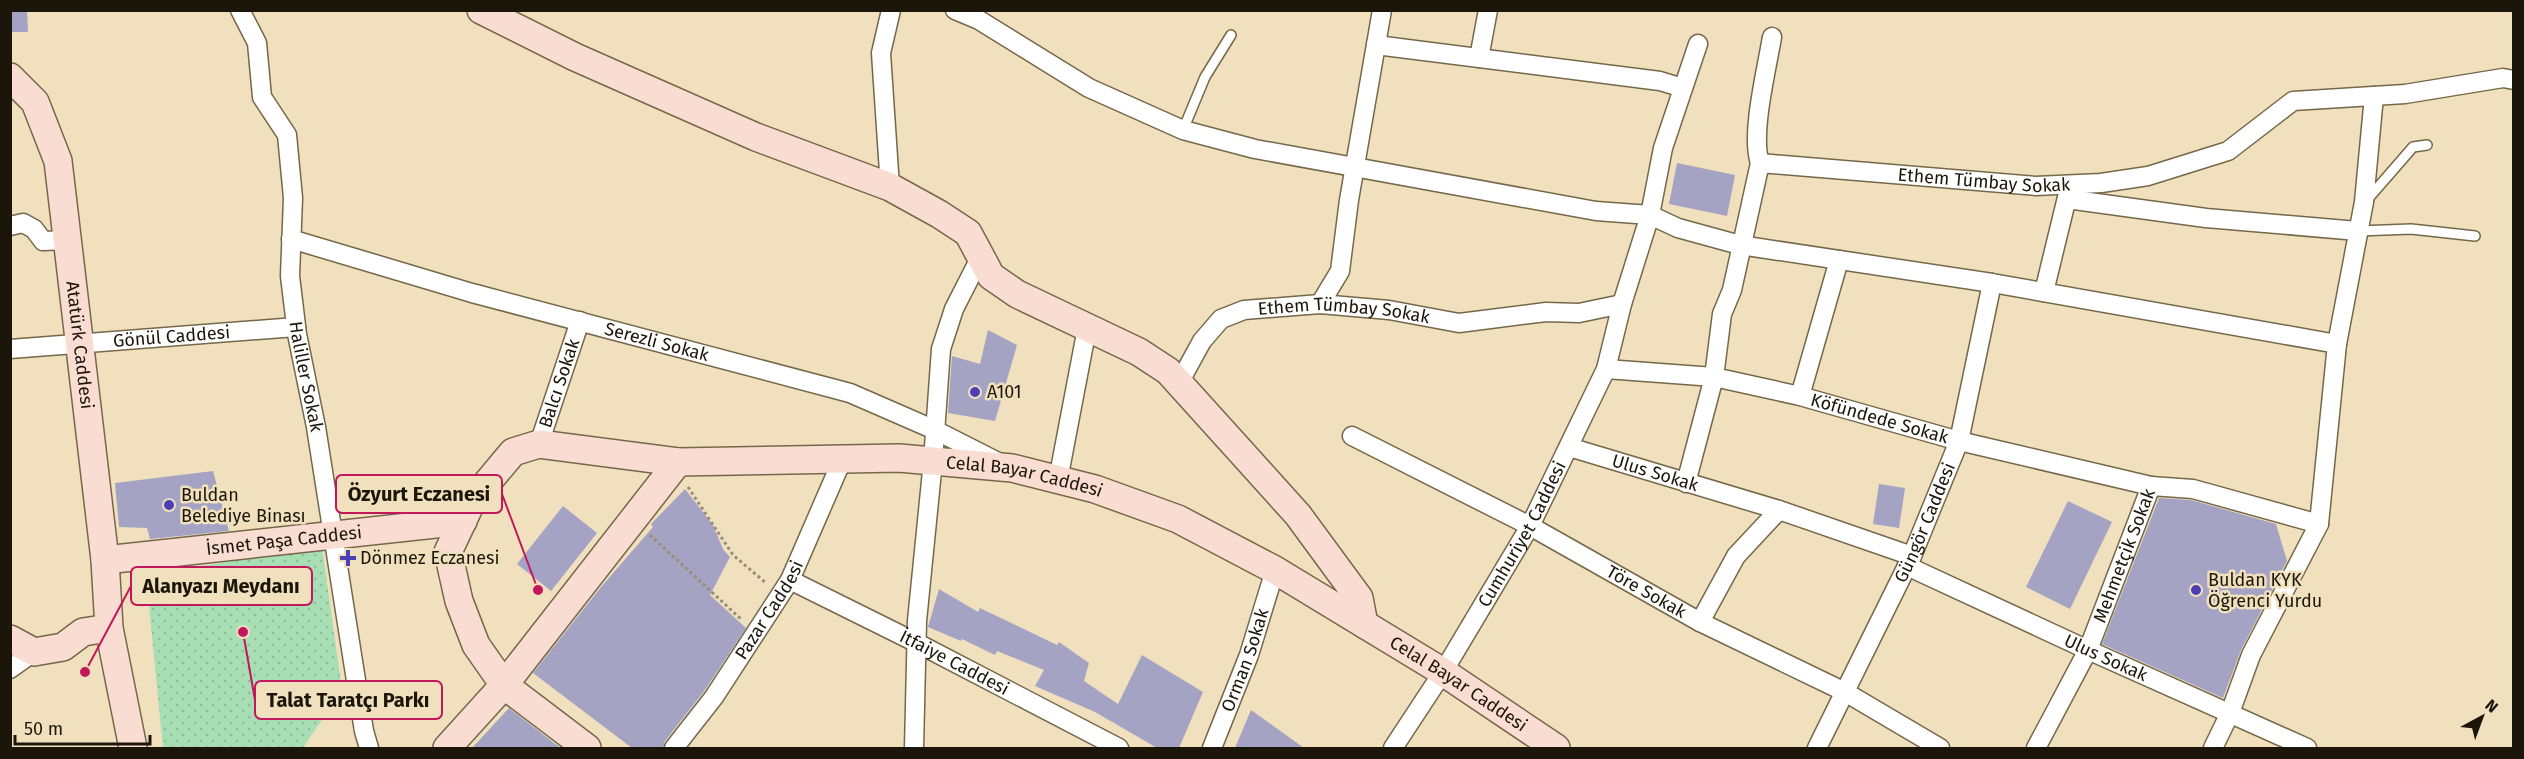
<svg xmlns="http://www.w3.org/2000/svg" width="2524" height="759" viewBox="0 0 2524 759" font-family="'Fira Sans',sans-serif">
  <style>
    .grass { fill: url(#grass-dots) }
    .building { fill: #a5a3c4 }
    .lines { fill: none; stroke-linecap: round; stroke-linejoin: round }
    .lane-casing { stroke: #756749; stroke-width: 12 }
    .street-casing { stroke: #756749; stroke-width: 21 }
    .secondary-casing { stroke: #756749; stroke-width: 30 }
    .path { stroke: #998d74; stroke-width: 3; stroke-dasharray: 3 3; stroke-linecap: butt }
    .lane { stroke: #fff; stroke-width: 9 }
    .street { stroke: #fff; stroke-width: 18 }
    .secondary { stroke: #faddd2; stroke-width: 27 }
    .poi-dot { fill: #4c3eb5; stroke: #f0e0be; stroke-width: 2 }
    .labels { text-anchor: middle; stroke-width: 5; stroke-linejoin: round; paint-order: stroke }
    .street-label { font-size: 18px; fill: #1c160a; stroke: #f0e0be }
    .poi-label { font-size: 18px; fill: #1c160a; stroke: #f0e0be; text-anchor: start }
    .leader { fill: none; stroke: #c2185b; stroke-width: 2 }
    .callout-dot { fill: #c2185b; stroke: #f0e0be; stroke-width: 2 }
    .callout { fill: #f0e0be; stroke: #c2185b; stroke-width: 2 }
    .callout-label { font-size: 20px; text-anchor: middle; font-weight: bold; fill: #1c160a }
  </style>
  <defs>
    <pattern id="grass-dots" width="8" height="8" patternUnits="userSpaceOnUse" patternTransform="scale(1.5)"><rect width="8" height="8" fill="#a8deb4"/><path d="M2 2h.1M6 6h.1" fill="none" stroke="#90be99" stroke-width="1.8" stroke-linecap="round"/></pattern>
  </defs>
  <rect width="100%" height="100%" fill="#f0e0be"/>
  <path class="grass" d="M322 547 342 690 303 748H163L146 575Z"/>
  <path class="building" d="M10 10H27L28 32H10Z
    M1677 163 1735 175 1727 216 1669 204Z
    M988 330 1017 345 995 421 948 413 952 356 980 364Z
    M213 471 229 531 150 539 147 528 119 527 115 483Z
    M1879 484 1905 488 1899 528 1873 524Z
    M685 489 713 525 723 549 730 557 710 595 746 628 705 690 665 741 663 748H632L533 673 601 587 653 527 651 524Z
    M2159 498 2191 500 2276 524 2287 561 2241 650 2223 698 2102 644Z
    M2068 501 2112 522 2070 609 2026 587Z
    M563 506 597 533 551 591 517 564Z
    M939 589 978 612 980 608 1057 645 1059 642 1089 663 1084 681 1118 704 1142 655 1203 692 1179 748H1157L1095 712 1035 686 1044 670 997 651 995 655 962 639 961 641 928 627Z
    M509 708 554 743 561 748H472Z
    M1251 710 1304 748H1235Z"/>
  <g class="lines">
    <g class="lane-casing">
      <path id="lane" d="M1183 130 1205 77 1231 35
        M2366 201 2413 147 2427 145
        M2358 231 2411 229 2475 236"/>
    </g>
    <g class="street-casing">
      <g id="street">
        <path id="s1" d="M240 10 257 43 262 97 287 135 293 198 290 276 297 334 316 427 364 731 369 748"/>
        <path d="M955 10 979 20 1089 88 1183 130 1255 149 1596 211 1650 215 1678 228 1740 245 1992 283 2337 344"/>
        <path d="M1376 45 1660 81 1683 88"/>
        <path d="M1479 58 1488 10"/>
        <path d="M1760 163C1750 135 1767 68 1772 37"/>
        <path d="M890 187 881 53 891 10"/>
        <path d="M2067 199 2206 218 2358 231"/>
        <path d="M10 226 23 223 34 229 43 241 68 240"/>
        <path id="s2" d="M291 239 472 293 850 393 935 430 1000 463"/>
        <path d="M2044 292 2069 189"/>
        <path d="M1320 304 1340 271 1349 200 1382 10"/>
        <path id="s3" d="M10 349 296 327"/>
        <path id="s4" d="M1606 369 1714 377 1800 396 1959 441 2151 486"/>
        <path id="s5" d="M1179 383 1202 341 1221 319 1244 310 1320 304 1389 310 1459 323 1546 312 1579 313 1622 304"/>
        <path d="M1800 396 1839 260"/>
        <path id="s6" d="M1352 436 1530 526 1700 622 1845 692 1940 748"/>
        <path id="s7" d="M539 444 580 321"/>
        <path id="s8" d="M1569 447 1779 510 1912 556"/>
        <path d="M1058 480 1087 328"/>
        <path id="s9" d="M1686 483 1714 377 1722 314 1732 290 1760 163 2036 186 2101 183 2148 176 2228 151 2293 101 2405 94 2503 78 2514 80"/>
        <path id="s10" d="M1907 566 2088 650 2307 748"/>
        <path id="s11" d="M790 580 917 643 1119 748"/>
        <path d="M1700 622 1736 556 1779 510"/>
        <path d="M10 669 34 652"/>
        <path id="s12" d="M674 748 714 697 790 580 843 458"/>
        <path d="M914 748 917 621 933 461 941 349 954 309 980 258"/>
        <path id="s13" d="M1212 748 1249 655 1275 570"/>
        <path id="s14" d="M1393 748 1443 672 1530 526 1606 369 1622 304 1650 215 1663 148 1698 44"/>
        <path id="s15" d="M1817 748 1912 556 1959 441 1992 283"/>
        <path id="s16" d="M2036 748 2088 650 2151 486 2193 489 2319 524"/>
        <path d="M2213 748 2230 713 2251 655 2319 524 2337 344 2364 202 2374 96"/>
      </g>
    </g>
    <g class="secondary-casing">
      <g id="secondary">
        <path d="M481 10 575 57 756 137 890 187 939 214 968 233 991 276 1017 294 1139 352 1168 371 1298 515 1359 598 1364 624"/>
        <path id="s17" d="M10 77 35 102 58 161 105 560 109 628 133 748"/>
        <path id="s18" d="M105 560 463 521"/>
        <path d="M10 639 34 652 63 647 83 632 109 628"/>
        <path d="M447 748 504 685 678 462"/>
        <path id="s19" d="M587 748 504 685 476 645 459 601 448 552 472 501 513 452 539 444 678 462 899 458 1012 468 1095 489 1178 519 1275 570 1443 672 1556 748"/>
      </g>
    </g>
    <path class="path" d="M688 487 733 555 766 583
      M650 535 742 620"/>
    <use href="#lane" class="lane"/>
    <use href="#street" class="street"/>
    <use href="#secondary" class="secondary"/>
  </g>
  <g class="poi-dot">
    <circle cx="975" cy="392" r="6"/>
    <circle cx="169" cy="505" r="6"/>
    <path d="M345 549h6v6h6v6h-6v6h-6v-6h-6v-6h6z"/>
    <circle cx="2196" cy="590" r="6"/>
  </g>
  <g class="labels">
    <g class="street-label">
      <text dy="6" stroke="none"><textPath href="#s9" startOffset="554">Ethem Tümbay Sokak</textPath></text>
      <text dy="6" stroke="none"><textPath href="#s5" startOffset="202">Ethem Tümbay Sokak</textPath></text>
      <text dy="6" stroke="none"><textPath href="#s3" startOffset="162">Gönül Caddesi</textPath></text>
      <text dy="6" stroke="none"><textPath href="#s2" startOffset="380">Serezli Sokak</textPath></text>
      <text dy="6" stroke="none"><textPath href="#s17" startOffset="284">Atatürk Caddesi</textPath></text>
      <text dy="6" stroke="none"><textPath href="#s1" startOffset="380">Haliller Sokak</textPath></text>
      <text dy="6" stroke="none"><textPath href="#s7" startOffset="64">Balcı Sokak</textPath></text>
      <text dy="6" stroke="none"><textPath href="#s4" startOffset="279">Köfündede Sokak</textPath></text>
      <text dy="6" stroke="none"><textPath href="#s8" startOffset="90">Ulus Sokak</textPath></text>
      <text dy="6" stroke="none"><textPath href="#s19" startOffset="886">Celal Bayar Caddesi</textPath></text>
      <text dy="6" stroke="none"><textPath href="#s15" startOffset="250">Güngör Caddesi</textPath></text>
      <text dy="6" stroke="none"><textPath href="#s14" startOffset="250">Cumhuriyet Caddesi</textPath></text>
      <text dy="6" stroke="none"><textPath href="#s18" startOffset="180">İsmet Paşa Caddesi</textPath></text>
      <text dy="6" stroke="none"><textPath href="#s16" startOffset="212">Mehmetçik Sokak</textPath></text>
      <text dy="6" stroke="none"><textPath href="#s6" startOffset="333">Töre Sokak</textPath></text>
      <text dy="6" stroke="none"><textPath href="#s12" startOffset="168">Pazar Caddesi</textPath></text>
      <text dy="6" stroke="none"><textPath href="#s10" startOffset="219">Ulus Sokak</textPath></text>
      <text dy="6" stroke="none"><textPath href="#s13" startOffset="94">Orman Sokak</textPath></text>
      <text dy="6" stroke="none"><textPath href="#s11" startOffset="184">İtfaiye Caddesi</textPath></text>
      <text dy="6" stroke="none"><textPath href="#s19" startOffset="1372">Celal Bayar Caddesi</textPath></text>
    </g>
    <g class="poi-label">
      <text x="987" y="398">A101</text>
      <text x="181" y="501">Buldan<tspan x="181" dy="21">Belediye Binası</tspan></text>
      <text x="360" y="564">Dönmez Eczanesi</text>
      <text x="2208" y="586">Buldan KYK<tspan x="2208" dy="21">Öğrenci Yurdu</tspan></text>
    </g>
  </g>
  <path class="leader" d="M538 590L502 494M85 672L131 586M243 632L255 700"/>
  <g class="callout-dot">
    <circle cx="538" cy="590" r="6"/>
    <circle cx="85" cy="672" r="6"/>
    <circle cx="243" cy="632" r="6"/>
  </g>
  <g class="callout">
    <rect x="336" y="475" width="166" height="38" rx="6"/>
    <rect x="131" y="567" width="181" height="38" rx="6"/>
    <rect x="255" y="681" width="187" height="38" rx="6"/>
  </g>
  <g class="callout-label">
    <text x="419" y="501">Özyurt Eczanesi</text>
    <text x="221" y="593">Alanyazı Meydanı</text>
    <text x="348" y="707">Talat Taratçı Parkı</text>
  </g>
  <rect width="2524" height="759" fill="none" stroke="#1c160a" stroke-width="24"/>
  <g transform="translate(2482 717) rotate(41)" stroke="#f0e0be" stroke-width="4.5" paint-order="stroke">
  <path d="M0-4.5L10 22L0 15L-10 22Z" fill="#1c160a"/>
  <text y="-9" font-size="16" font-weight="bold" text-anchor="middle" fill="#1c160a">N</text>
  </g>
  <path d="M15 735v9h135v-9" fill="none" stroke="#1c160a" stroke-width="3"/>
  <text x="24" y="735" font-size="18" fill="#1c160a" stroke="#f0e0be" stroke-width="4.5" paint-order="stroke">50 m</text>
</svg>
